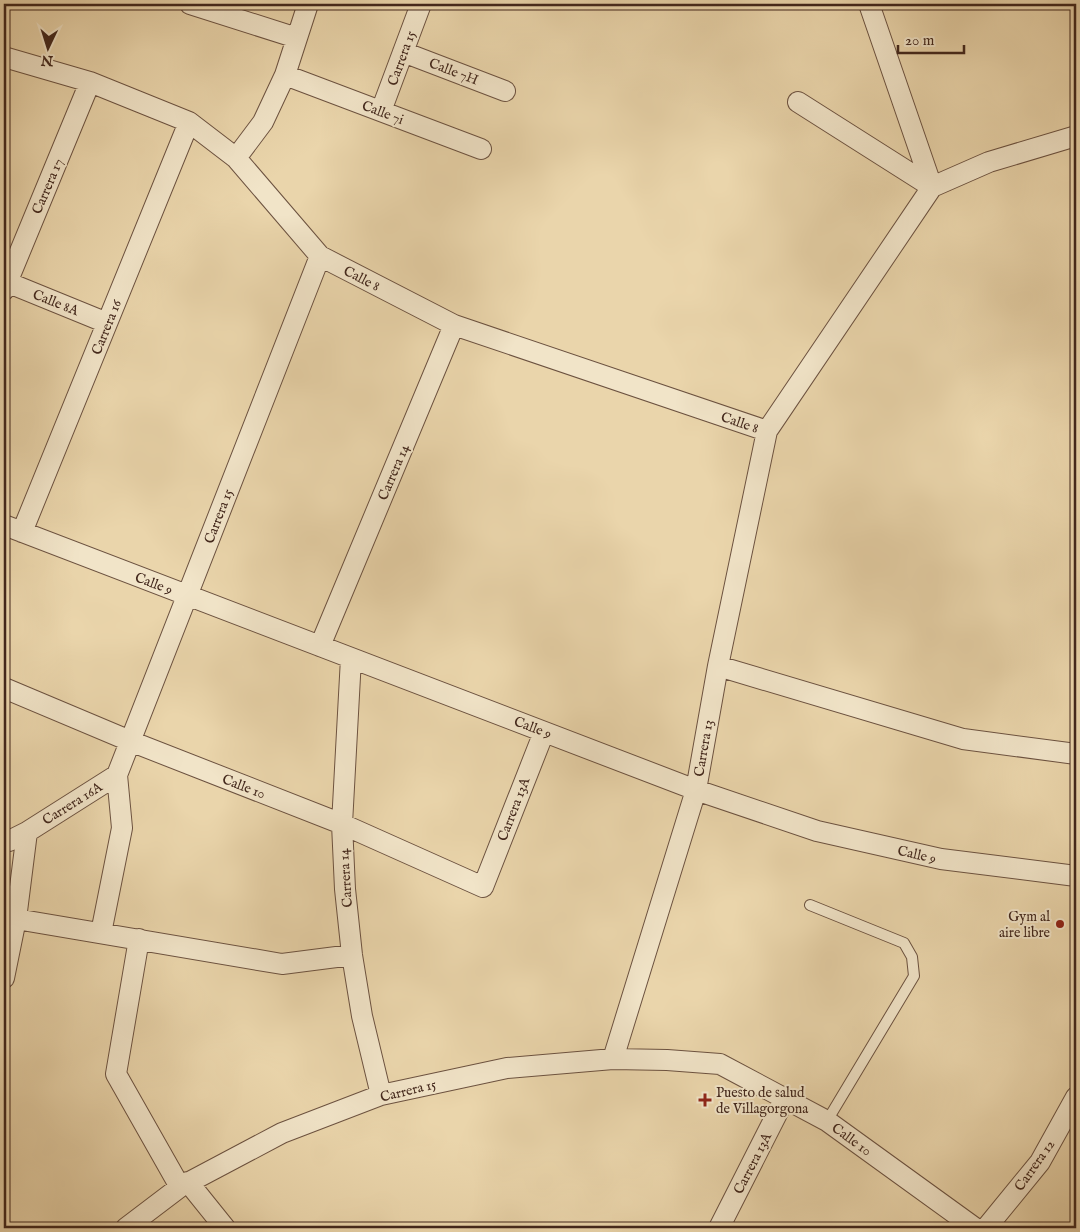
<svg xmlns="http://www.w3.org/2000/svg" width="1080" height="1232" viewBox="0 0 1080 1232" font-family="'IM FELL English',serif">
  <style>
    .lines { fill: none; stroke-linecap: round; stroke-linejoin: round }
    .service-casing { stroke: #6c5240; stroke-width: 12 }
    .minor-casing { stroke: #6c5240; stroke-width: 22 }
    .service { stroke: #f1e4c8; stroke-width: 10 }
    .minor { stroke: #f1e4c8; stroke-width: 20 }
    .poi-dot { fill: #8f2418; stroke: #f1e4c8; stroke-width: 2 }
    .labels { text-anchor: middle; stroke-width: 4; stroke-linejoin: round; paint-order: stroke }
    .street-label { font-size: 14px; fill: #42271c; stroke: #f1e4c8 }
    .poi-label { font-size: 14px; fill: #42271c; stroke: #f1e4c8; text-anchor: end }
  </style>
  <rect width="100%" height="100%" fill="#ead5ab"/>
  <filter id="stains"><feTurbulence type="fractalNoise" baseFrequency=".004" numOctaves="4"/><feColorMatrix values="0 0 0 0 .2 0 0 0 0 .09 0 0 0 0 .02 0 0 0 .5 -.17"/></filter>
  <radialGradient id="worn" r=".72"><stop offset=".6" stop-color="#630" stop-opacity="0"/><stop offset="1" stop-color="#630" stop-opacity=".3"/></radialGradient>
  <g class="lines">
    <g class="service-casing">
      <path id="service" d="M810 905 904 943 912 957 914 976 827 1121"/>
    </g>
    <g class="minor-casing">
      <path id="minor" d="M190 4 297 38
        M869 4 932 187
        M403 52 505 91
        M4 57 90 82 189 122 236 158 320 256 454 325 767 431
        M285 75 481 149
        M798 102 932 187
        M381 111 421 4
        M236 158 263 122 285 75 308 4
        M4 281 107 323
        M4 290 90 82
        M4 525 696 790 817 831 941 859 1076 876
        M22 532 189 122
        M320 646 454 325
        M351 658 342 824 345 889 352 955 362 1016 381 1095
        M718 666 963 739 1076 754
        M4 688 130 741 342 824 483 887 544 732
        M4 840 9 841 27 832 117 775
        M16 919 282 964 352 955
        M101 933 122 828 117 775 320 256
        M139 939 116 1074 180 1187
        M4 978 16 919 27 832
        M613 1059 696 790 718 666 767 431 932 187 989 162 1076 136
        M188 1182 225 1228
        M126 1228 180 1187 282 1133 381 1095 507 1068 613 1059 667 1060 720 1064 827 1121 975 1228
        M719 1228 785 1098
        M986 1228 1040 1162 1076 1097"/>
    </g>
    <use href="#service" class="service"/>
    <use href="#minor" class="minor"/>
  </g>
  <g class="poi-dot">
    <circle cx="1060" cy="924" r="5"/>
    <path d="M702.5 1092.5h5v5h5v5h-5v5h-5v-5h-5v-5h5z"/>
  </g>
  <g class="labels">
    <g class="street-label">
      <text transform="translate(401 58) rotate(-70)" y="5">Carrera 15</text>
      <text transform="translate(454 71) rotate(21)" y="5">Calle 7H</text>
      <text transform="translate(383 112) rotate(21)" y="5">Calle 7i</text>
      <text transform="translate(47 186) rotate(-67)" y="5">Carrera 17</text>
      <text transform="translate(362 278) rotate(27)" y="5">Calle 8</text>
      <text transform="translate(56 302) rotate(22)" y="5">Calle 8A</text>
      <text transform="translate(106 327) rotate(-68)" y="5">Carrera 16</text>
      <text transform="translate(740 422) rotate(19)" y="5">Calle 8</text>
      <text transform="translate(393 472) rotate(-67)" y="5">Carrera 14</text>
      <text transform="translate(218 516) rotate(-69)" y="5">Carrera 15</text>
      <text transform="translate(154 583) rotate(21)" y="5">Calle 9</text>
      <text transform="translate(533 727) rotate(21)" y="5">Calle 9</text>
      <text transform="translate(703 748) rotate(-80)" y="5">Carrera 13</text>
      <text transform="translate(244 786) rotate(21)" y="5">Calle 10</text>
      <text transform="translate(72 803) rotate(-32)" y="5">Carrera 16A</text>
      <text transform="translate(513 809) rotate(-69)" y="5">Carrera 13A</text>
      <text transform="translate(917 854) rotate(13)" y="5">Calle 9</text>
      <text transform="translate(345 878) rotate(-94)" y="5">Carrera 14</text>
      <text transform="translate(408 1090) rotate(-14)" y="5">Carrera 15</text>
      <text transform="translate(852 1139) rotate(36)" y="5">Calle 10</text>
      <text transform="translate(752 1163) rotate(-63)" y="5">Carrera 13A</text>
      <text transform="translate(1034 1165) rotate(-55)" y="5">Carrera 12</text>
    </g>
    <g class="poi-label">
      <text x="1050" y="921">Gym al<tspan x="1050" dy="16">aire libre</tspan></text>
      <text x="716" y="1097" text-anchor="start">Puesto de salud<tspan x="716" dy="16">de Villagorgona</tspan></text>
    </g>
  </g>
  <rect width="1080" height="1232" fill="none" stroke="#ead5ab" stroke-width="20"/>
  <rect x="5" y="5" width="1070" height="1222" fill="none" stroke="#42271c" stroke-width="2.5"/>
  <rect x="10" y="10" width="1060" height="1212" fill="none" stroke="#42271c"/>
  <g transform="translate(48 48) rotate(184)" stroke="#f1e4c8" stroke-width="4" paint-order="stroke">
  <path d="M0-4L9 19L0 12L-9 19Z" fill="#42271c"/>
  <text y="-8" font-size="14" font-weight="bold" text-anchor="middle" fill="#42271c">N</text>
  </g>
  <path d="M898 45v8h66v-8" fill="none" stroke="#42271c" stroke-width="2.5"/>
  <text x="905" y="45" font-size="15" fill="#42271c" stroke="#f1e4c8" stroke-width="4" paint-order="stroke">20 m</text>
  <rect width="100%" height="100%" filter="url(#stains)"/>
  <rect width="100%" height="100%" fill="url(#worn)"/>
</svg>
